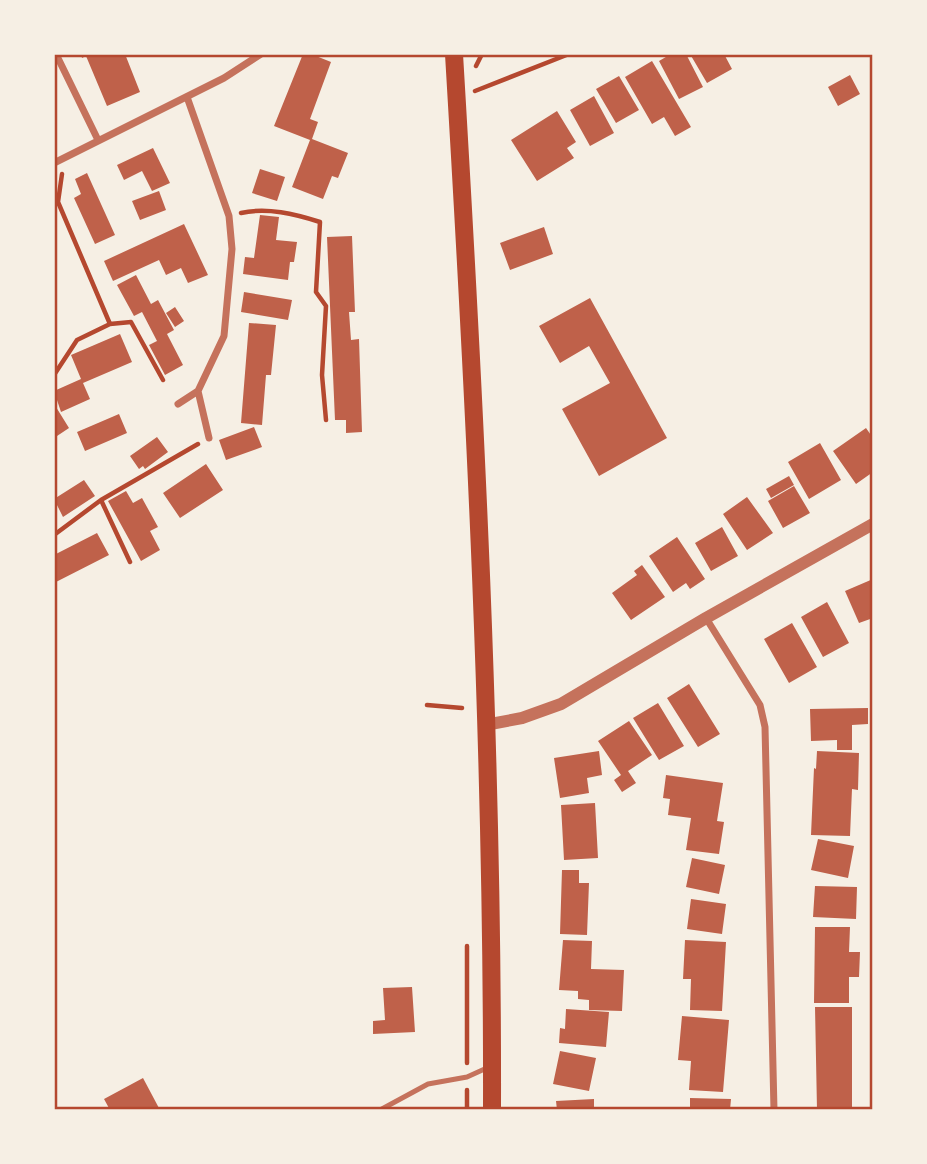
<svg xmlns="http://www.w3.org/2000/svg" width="927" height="1164" viewBox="0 0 927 1164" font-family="'PT Sans Narrow',sans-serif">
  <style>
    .building { fill: #bf614a }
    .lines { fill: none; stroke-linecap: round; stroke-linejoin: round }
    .path { stroke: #b5482f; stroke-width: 4.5 }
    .service { stroke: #c5725c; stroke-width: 5 }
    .minor { stroke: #c5725c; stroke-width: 7 }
    .tertiary { stroke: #c5725c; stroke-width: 12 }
    .primary { stroke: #b5482f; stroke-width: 18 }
    .neatline { fill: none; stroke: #b5482f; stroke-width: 2.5 }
  </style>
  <rect width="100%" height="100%" fill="#f6efe4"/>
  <path class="building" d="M81 54H125L140 92 107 106 86 56 82 58Z
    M303 54H311L331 62 310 119 318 122 312 139 348 153 338 178 332 176 323 199 292 187 310 140 274 126Z
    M671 54H686L703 87 679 99 659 61Z
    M690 54H724L732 69 707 83Z
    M652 61 691 127 675 136 664 117 652 124 625 77Z
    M850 75 860 94 838 106 828 87Z
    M619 76 639 110 616 123 596 89Z
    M594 96 614 133 590 146 570 110Z
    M557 111 576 142 567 148 574 158 537 181 511 140Z
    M153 148 170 183 152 191 142 171 124 180 117 165Z
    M260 169 285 177 277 201 252 193Z
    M87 173 115 235 95 244 74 198 81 194 75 179Z
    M159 191 166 210 140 220 132 201Z
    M260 215 279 217 276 240 297 242 294 262H290L288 280 243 274 245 257 254 258Z
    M184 224 208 275 188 283 181 268 166 275 159 260 113 281 104 261Z
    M544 227 553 254 510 270 500 243Z
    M352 236 355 312H349L351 340 359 339 362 432 346 433V420H335L327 237Z
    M136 275 151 304 158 300 174 330 167 334 183 365 165 375 149 345 157 341 142 312 134 316 117 285Z
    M244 292 292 300 288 320 241 312Z
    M590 298 667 438 599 476 562 409 610 383 589 346 560 363 539 326Z
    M175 307 184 321 175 327 166 313Z
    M249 323 276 325 271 375H266L262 425 241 423Z
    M120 334 132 362 83 383 90 399 61 412 54 391 81 379 71 355Z
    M56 407 69 428 54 438V409Z
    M119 414 127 433 85 451 77 432Z
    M254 427 262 447 226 460 219 440Z
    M866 428 873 438V472L856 484 833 451Z
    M157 437 168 452 145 469 143 466 139 469 130 456Z
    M820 443 841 480 809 499 788 462Z
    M206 464 223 490 180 518 163 493Z
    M789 476 794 485 771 498 766 489Z
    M84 480 95 496 63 517 54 499Z
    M794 486 810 513 783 528 768 501Z
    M126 491 133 503 142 498 158 527 150 531 160 550 141 561 108 501Z
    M747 497 773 533 747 550 723 514Z
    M722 527 738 556 711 571 695 543Z
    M97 533 109 555 54 583V555Z
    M677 537 705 579 690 589 686 583 673 592 649 556Z
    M642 565 665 597 631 620 612 593 637 575 634 571Z
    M873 579V607H871L873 618 859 623 845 591Z
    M827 602 849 643 823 657 801 617Z
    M792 623 817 667 789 683 764 639Z
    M689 684 720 734 698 747 667 698Z
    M658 703 684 746 659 760 633 718Z
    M868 708V724L852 725V750H837V740L811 741 810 709Z
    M629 721 652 755 628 771 636 783 622 792 614 780 621 775 598 741Z
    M599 751 602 775 587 778 589 793 560 798 554 758Z
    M817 751 859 753 858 790 852 789 850 836 811 835 814 768 816 769Z
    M666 775 723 783 717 821 724 822 719 854 686 850 691 818 668 815 670 799 663 798Z
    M595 803 598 858 564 860 561 805Z
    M818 839 854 846 848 878 811 870Z
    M692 858 725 865 719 894 686 887Z
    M562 870H579V883H589L587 935 560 934Z
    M815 886 857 887 856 919 813 917Z
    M691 899 726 904 722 934 687 929Z
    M815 927H850L849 952H860L859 977H849V1003H814Z
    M563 940 592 941 591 969 624 970 622 1011 589 1010V1000L578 999V991L559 990Z
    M685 940 726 942 722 1011 690 1010 691 979H683Z
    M412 987 415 1032 373 1034V1021L385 1020 383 988Z
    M815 1007H852V1110H817Z
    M566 1009 609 1012 606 1047 559 1043 560 1028 565 1029Z
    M682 1016 729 1020 723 1092 689 1090 691 1061 678 1060Z
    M560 1051 596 1058 589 1091 553 1084Z
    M143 1078 160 1110H110L104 1099Z
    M690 1098 731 1099 730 1110H690Z
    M594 1099V1110H557L556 1101Z"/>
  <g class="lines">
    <path class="path" d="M476 66 482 54
      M475 91 569 54
      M62 174 58 202 110 324 131 322 163 380
      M241 213C267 207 295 214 320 222L316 292 326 306 322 375 326 420
      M54 375 77 340 110 324
      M101 500 130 562
      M54 535 101 500 198 444
      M427 705 462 708
      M467 946V1063
      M467 1110V1090"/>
    <path class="service" d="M380 1110 428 1084 467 1077 489 1067"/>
    <path class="minor" d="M56 54 98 140
      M54 163 224 78 261 54
      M198 391 209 438
      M178 404 198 391 224 336 232 249 229 216 187 97
      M706 618 760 705 765 727 774 1110"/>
    <path class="tertiary" d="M485 725 522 718 561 704 706 618 873 524"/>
    <path class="primary" d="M454 54C475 405 493 758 492 1110"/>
  </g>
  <rect width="927" height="1164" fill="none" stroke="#f6efe4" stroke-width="112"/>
  <rect x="56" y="56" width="815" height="1052" class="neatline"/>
</svg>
